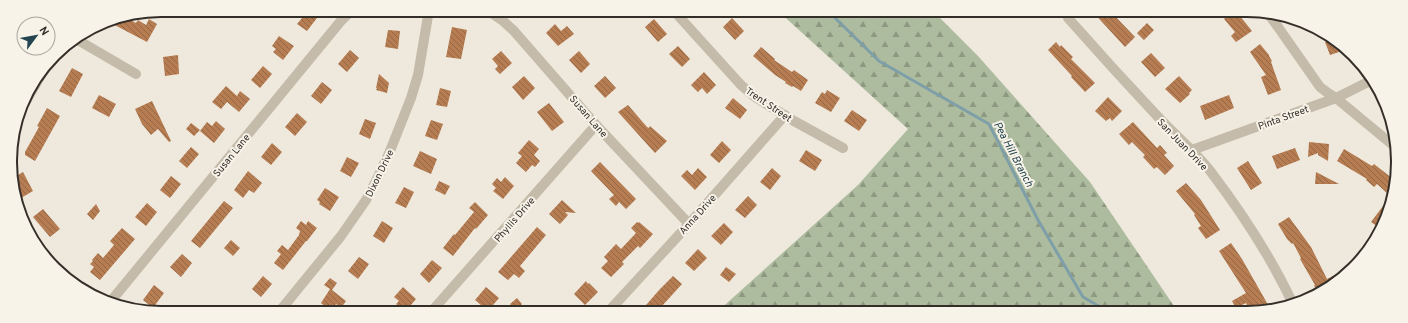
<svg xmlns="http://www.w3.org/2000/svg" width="1408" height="323" viewBox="0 0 1408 323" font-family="Overpass,sans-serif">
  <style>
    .forest { fill: url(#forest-firs) }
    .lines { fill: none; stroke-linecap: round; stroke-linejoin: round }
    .stream { stroke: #7f9fa8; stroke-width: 3 }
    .building { fill: url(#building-back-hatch) }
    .minor { stroke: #c5bbaa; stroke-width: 10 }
    .labels { text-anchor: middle; stroke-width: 4; stroke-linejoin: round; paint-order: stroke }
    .street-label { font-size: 10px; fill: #342e29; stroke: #f7f3e9 }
    .water-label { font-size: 11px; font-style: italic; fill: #244550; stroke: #f7f3e9 }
    .rim { fill: none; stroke: #342e29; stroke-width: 2 }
  </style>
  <defs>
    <pattern id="forest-firs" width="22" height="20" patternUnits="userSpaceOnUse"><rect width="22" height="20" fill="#adbc9f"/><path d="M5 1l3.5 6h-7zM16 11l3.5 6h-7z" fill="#8e9982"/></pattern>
    <pattern id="building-back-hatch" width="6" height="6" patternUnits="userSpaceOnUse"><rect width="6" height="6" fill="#b67d53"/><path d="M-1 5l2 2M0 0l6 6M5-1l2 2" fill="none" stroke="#956745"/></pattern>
  </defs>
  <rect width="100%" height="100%" fill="#efe9dd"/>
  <path class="forest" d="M778 11H933L978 56 1090 182 1178 312H717L858 185 908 129Z"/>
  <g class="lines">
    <path class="stream" d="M828 11 879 61 989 124 1038 220 1083 297 1109 312"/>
  </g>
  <path class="building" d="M308 11 317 18 307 31 297 24Z
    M1092 11H1110L1135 37 1125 47Z
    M1233 11H1236L1252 31 1236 42 1231 36 1235 32 1224 19Z
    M125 17 136 23 138 20 146 25 149 19 157 24 147 42 107 21Z
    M732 18 744 31 735 40 723 27Z
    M654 19 667 34 658 42 645 27Z
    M1147 23 1154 30 1144 40 1137 33Z
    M555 24 561 31 567 26 574 34 558 46 546 33Z
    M452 27 467 30 461 59 446 57Z
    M388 30 400 31 398 49 385 47Z
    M279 36 294 46 283 60 273 52 276 49 272 46Z
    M1332 39 1338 44 1345 50 1330 55 1325 42Z
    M1056 42 1060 47 1061 45 1073 57 1071 59 1095 83 1085 92 1071 77 1072 76 1048 50Z
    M1260 44 1269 55V56L1272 61 1271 62 1281 90 1268 95 1261 77 1266 75 1250 52Z
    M678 46 690 59 682 67 669 54Z
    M761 47 775 59 774 60 792 72 794 70 808 80 801 91 793 86 792 87 785 83 786 82 775 75 753 56Z
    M350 50 359 58 347 72 338 64Z
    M501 51 512 63 500 74 495 69 498 66 492 59Z
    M579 51 590 64 581 73 569 60Z
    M1151 53 1165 68 1155 77 1141 62Z
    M178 55 179 74 165 76 163 57Z
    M263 66 272 74 260 88 251 80Z
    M72 68 83 74 71 97 59 91Z
    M704 72 716 85 707 94 702 88 698 92 691 85Z
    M379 74 389 83 387 93 376 90 377 88H376Z
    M524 76 535 88 523 100 512 87Z
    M605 76 616 88 605 98 594 86Z
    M1179 76 1192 90 1189 93 1190 94 1180 103 1165 89Z
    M322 82 332 90 321 104 311 96Z
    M226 86 237 96 240 91 250 99 239 112 227 102 221 109 212 102Z
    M440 88 451 91 447 107 436 105Z
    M827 90 840 98 831 112 815 103 822 92 825 94Z
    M99 95 116 104 109 117 92 108Z
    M1229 95 1234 108 1205 120 1200 106Z
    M1108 97 1122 111 1112 121 1110 118 1106 121 1095 111Z
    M733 98 747 110 740 119 725 108Z
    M152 101 171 141 169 142 158 129 151 135 142 124 135 109Z
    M549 103 564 122 552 131 537 112Z
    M628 105 647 127 649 128 650 126 667 141 655 153 618 112Z
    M47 108 60 116 35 161 25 155V152L39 127 37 126Z
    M852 110 867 120 859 131 844 121Z
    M297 113 307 122 295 136 285 127Z
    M365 119 376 123 370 139 359 134Z
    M431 120 443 124 437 140 425 136Z
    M216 121 225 129 214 143 200 131 207 122 212 126Z
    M1133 122 1157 148 1160 145 1167 153 1164 155 1174 166 1165 175 1157 167 1154 169 1143 157 1145 155 1132 142 1129 145 1119 134Z
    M191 123 200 130 194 136 186 129Z
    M529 140 539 149 534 155 540 161 535 167 532 165 526 172 516 163 522 156 518 153Z
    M722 141 731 150 719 163 710 155Z
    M1309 142 1329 144 1328 161 1318 155V153L1308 157Z
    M272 143 282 152 271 165 261 157Z
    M191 147 199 154 187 168 179 161Z
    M1295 148 1300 160 1277 169 1272 156Z
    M1344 149 1372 166 1374 164 1397 182 1388 194 1377 184 1374 187 1366 180 1367 179 1337 161Z
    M806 150 822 160 815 171 799 161Z
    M420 151 437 159 431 174 413 166Z
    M347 157 359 163 351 177 340 171Z
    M1248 161 1262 183 1251 190 1237 168Z
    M600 162 636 199 626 209 619 202 616 206 609 199 614 195 591 171Z
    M698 168 707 177 695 190 681 176 687 170 692 175Z
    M772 168 781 176 770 190 760 182Z
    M248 171 262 183 254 193 249 190 243 198 234 190Z
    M23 172 33 191 21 198 14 185 13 178Z
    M1316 172 1339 184H1315Z
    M171 176 181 184 170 198 160 190Z
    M505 177 514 186 503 199 493 191 496 188 492 184 497 178 501 182Z
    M439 181 450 186 445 195 435 190Z
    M1186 183 1201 200 1220 230 1206 239 1198 228 1201 226 1194 215 1195 214 1176 191Z
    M404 187 414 192 406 208 395 203Z
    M325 188 339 197 330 211 319 204 320 202 317 200Z
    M748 196 757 205 745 218 735 210Z
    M562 200 576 213 565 212 568 215 560 224 549 214Z
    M224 201 233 208 200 248 191 241Z
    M475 202 488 215 476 229 475 228 453 256 443 248 454 234 455 235 474 212 469 208Z
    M147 203 157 212 146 226 135 217Z
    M96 204 100 211 93 220 87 214Z
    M1383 206 1388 210 1384 223 1382 221 1378 227 1371 222Z
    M43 209 60 229 50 237 33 217Z
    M1289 217 1311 247 1327 279 1341 272 1343 276 1318 294 1314 285H1315L1300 259 1301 258 1293 243 1292 244 1287 239 1278 224Z
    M301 221 306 225 308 221 317 228 307 241H306L283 270 274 263 281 254 277 251 282 245 288 250 299 235 300 231 296 228Z
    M382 221 393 228 384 243 373 236Z
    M637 222 638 223 639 222 653 234 640 248 638 246 622 262 624 264 611 277 601 268 608 261 604 257 616 244 621 249 636 233 631 228Z
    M724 223 733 232 721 245 711 236Z
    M537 227 546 235 520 266 525 271 519 278 514 274 508 280 498 272Z
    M122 228 135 239 100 280 90 272 94 267 90 264 93 261 92 260 98 253 103 258 114 245 110 241Z
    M231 240 240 248 233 256 224 248Z
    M1231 243 1242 259 1271 310 1266 312H1250L1246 303 1236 308 1232 301 1246 293 1219 251Z
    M698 249 707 258 694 271 685 263Z
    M182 254 192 263 181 277 170 267Z
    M359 257 369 264 358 279 348 271Z
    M432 260 442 268 429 283 420 274Z
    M726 267 736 274 729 282 720 275Z
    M263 276 272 284 261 297 252 289Z
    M673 276 682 284 662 306 668 312H640L660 289Z
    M330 278 337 283 332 290 346 301 341 308 336 304 331 311 321 303 330 289 324 285Z
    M586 281 588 284 589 283 598 292 585 305 574 294Z
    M154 285 164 293 153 308 143 300Z
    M403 287 416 299 405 312 396 304 399 301 394 297Z
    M486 287 499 298 488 311 475 300Z
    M517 298 522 304 515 310 510 304Z"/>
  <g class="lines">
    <path class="minor" d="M487 10 502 20 514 31 596 125 689 224
      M674 11 741 85 755 97 794 121 843 148
      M1266 11 1278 27 1320 87 1328 93 1336 98 1394 146
      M1068 18C1098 52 1129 86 1160 119 1177 137 1196 152 1211 172 1242 213 1271 257 1293 304
      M76 39 136 74
      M22 108 44 70
      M1192 150 1336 98 1372 80
      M111 301 340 22 352 10
      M279 312 341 236 366 200 377 179 390 151 411 98 418 75 429 10
      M431 312 596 125
      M608 312 689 224 785 115"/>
  </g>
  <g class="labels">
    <g class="street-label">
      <text transform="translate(769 104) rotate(34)" y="4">Trent Street</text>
      <text transform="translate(589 116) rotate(49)" y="4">Susan Lane</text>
      <text transform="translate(1283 117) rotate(-20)" y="4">Pinta Street</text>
      <text transform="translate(1183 144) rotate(46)" y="4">San Juan Drive</text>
      <text transform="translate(231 155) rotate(-51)" y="4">Susan Lane</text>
      <text transform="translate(379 173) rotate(-64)" y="4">Dixon Drive</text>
      <text transform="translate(697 214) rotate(-48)" y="4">Anna Drive</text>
      <text transform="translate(514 219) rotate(-49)" y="4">Phyllis Drive</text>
    </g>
    <g class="water-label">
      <text transform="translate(1014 154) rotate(62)" y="4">Pea Hill Branch</text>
    </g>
  </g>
  <path d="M0 0H1408V323H0ZM161 17H1247A144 144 0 0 1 1391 161V162A144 144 0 0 1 1247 306H161A144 144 0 0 1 17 162V161A144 144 0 0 1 161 17Z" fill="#f7f3e9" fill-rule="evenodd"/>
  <path class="rim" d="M161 17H1247A144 144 0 0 1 1391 161V162A144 144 0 0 1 1247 306H161A144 144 0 0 1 17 162V161A144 144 0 0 1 161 17Z"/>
  <g transform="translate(36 36) rotate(58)"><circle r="19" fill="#f7f3e9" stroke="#a9a49c"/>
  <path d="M0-3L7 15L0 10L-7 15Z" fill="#244550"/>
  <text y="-6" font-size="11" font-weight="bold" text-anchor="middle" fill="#342e29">N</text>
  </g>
</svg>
